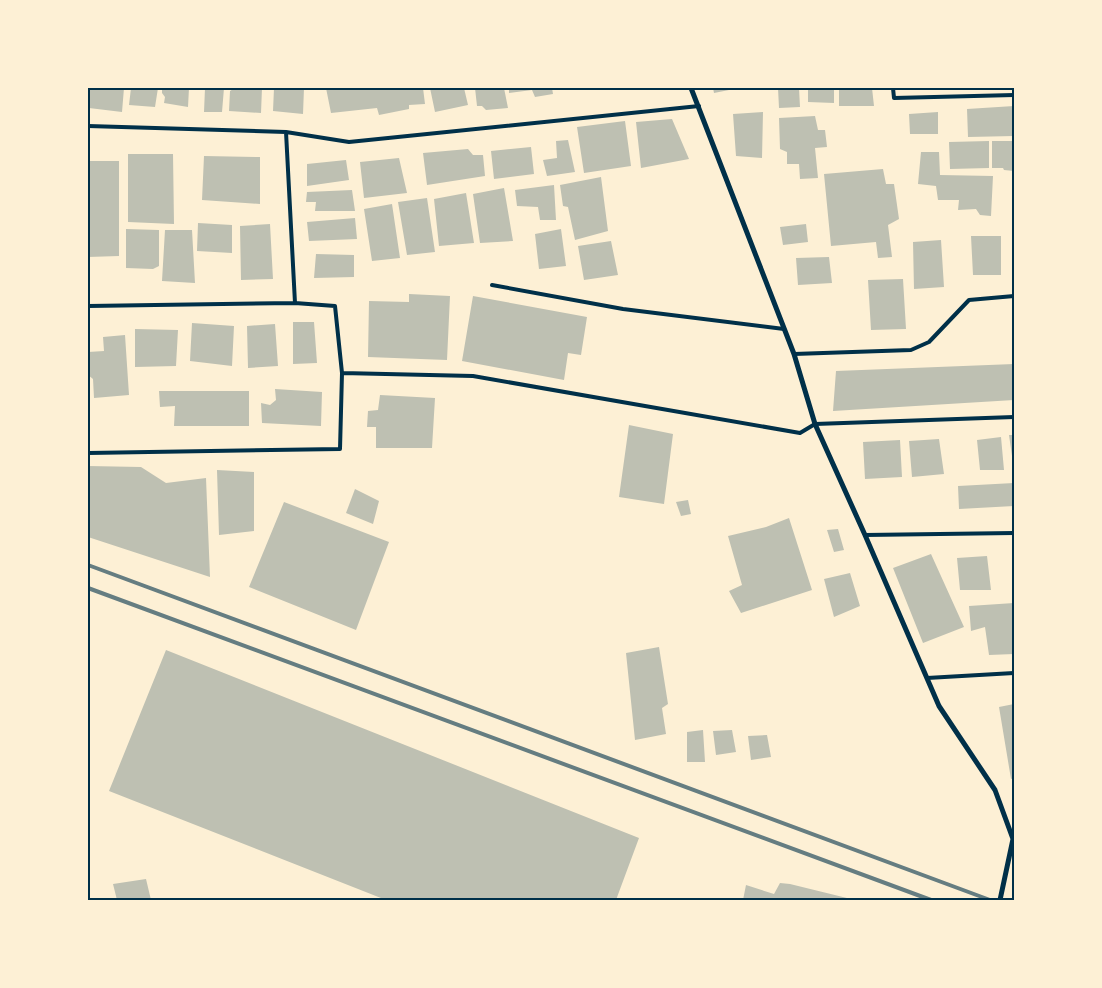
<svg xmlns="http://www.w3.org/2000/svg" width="1102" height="988" viewBox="0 0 1102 988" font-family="'PT Sans Narrow',sans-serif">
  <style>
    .building { fill: #bec0b2 }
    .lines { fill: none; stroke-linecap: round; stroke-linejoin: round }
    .service { stroke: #003049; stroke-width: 4 }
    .minor { stroke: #003049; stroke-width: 5 }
    .rail { stroke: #657d81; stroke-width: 4 }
    .neatline { fill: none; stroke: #003049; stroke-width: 2 }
  </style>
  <rect width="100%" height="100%" fill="#fdf0d5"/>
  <path class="building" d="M88 88H124L122 112 89 108 90 93H88Z
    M131 88H158L155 107 129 105Z
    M162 88H189L188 107 164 103 165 97 162 93Z
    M205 88H224L222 112H204Z
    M235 88H262L261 113 229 111 230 91Z
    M274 88H304L303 114 273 111Z
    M326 88H423L425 104 409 105V109L379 115 377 108 331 113Z
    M430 88H464L468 105 435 112Z
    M475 88H504L508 108 486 110 482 106H477Z
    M509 88H552L553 94 535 97 532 90 509 93Z
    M713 88H739L714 93Z
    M778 88H799L800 107 779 108Z
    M808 88H834V103L808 102Z
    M839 88H872L874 106H839Z
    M1014 106V136L968 137 967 109Z
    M763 112 762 158 736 156 733 114Z
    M938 112V134H910L909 114Z
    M815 116 818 130H825L827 147 815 148 818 178 800 179 799 164H787V152L780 149 779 118Z
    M672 119 689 159 641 168 636 122Z
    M625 121 631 166 584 173 577 127Z
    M568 140 575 172 547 176 543 160 557 158 556 141Z
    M989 141V168L950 169 949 142Z
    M992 141H1014V171L1004 170 1003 168H992Z
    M531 147 534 174 494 179 491 151Z
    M468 149 473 155H483L485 176 427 185 423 153Z
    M921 152H939L940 175 993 176 991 216 980 215 976 209 958 210 959 200H938L936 186 918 184Z
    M128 154H173L174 224 128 222Z
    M204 156 260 157V204L202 200Z
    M399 158 407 193 364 198 360 162Z
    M346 160 349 180 307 186V164Z
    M88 161H119V256L88 257Z
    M883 169 886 184H894L899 219 888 225 892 257 878 258 876 242 831 246 824 174Z
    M601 177 608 231 575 240 568 207 563 206 560 185Z
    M554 185 556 220H540L538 207 517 206 515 190Z
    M504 188 513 241 480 243 473 194Z
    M352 190 355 211H315L316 202H306L307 192Z
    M466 193 474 243 439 246 434 199Z
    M427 198 435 252 407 255 398 202Z
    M392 204 400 258 372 261 364 209Z
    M355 218 357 239 309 241 307 222Z
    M198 223 232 225V253L197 251Z
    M270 224 273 279 241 280 240 226Z
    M806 224 808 242 783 245 780 227Z
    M126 229 159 230V266L153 269 126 268Z
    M561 229 566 266 539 269 535 234Z
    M165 230H192L195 283 162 281Z
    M971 236H1001V275H973Z
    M941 240 944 287 914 289 913 242Z
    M611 241 618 275 584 280 578 246Z
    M316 254 354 255V277L314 278Z
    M829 257 832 283 798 285 796 258Z
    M903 279 906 329 871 330 868 280Z
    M409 294 450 296 447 360 368 357 369 301 409 302Z
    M473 296 587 317 581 355 568 353 564 380 462 361Z
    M293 322H314L317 363 293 364Z
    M192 323 234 326 232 366 190 361Z
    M275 324 278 366 248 368 247 326Z
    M135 329 178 330 176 366 135 367Z
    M125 335 129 395 94 398 93 379 88 375V352L104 351 103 337Z
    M1014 364V400L833 411 836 371Z
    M275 389 322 392 321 426 262 423 261 403 270 405 276 400Z
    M159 391H249V426H174L175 406 160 407Z
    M380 395 435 398 432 448H376V427H367L368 411 378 410Z
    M629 425 673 434 664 504 619 497Z
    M1009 435H1014V463H1013Z
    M1001 437 1004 470H980L977 440Z
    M939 439 944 474 912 477 909 441Z
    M900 440 902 477 865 479 863 442Z
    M88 466 141 467 166 483 206 478 210 577 88 537Z
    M217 470 254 472V531L219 535Z
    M1014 483V506L959 509 958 486Z
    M355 489 379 501 373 524 346 513Z
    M688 500 691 514 681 516 676 502Z
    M284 502 389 542 356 630 249 587Z
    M789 518 812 590 741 613 729 591 742 585 728 536 766 527Z
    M838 529 844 550 834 552 827 530Z
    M931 554 964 627 923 643 893 568Z
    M987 556 991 590H960L957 558Z
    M850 573 860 606 834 617 824 579Z
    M1014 603V654L989 655 985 627 971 631 969 606Z
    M659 647 668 704 662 708 666 734 635 740 626 653Z
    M166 650 639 838 616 900H386L109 791Z
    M1014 704V778L1011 779 999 707Z
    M703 730 705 762H687V732Z
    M732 730 736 752 716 755 713 731Z
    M767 735 771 757 751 760 748 736Z
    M146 879 151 900H117L113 884Z
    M780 883 790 884 851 899V900H743L746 885 774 894Z"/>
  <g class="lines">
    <path class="service" d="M893 88 894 98 1014 95
      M88 126 286 132 349 142 699 106
      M286 132 295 303
      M492 285 623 309 784 329
      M88 306 295 303 335 306 342 373 473 376 800 433 815 424 1014 417
      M794 354 911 350 929 342 969 300 1014 296
      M88 453 340 449 342 373
      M865 535 1014 533
      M927 678 1014 673"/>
    <path class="minor" d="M691 88 794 354 815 424 865 535 939 706 995 790 1013 839 1000 900"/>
    <path class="rail" d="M88 565 990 900
      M88 588 931 900"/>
  </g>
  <rect width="1102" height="988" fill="none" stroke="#fdf0d5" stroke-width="178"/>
  <rect x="89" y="89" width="924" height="810" class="neatline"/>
</svg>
